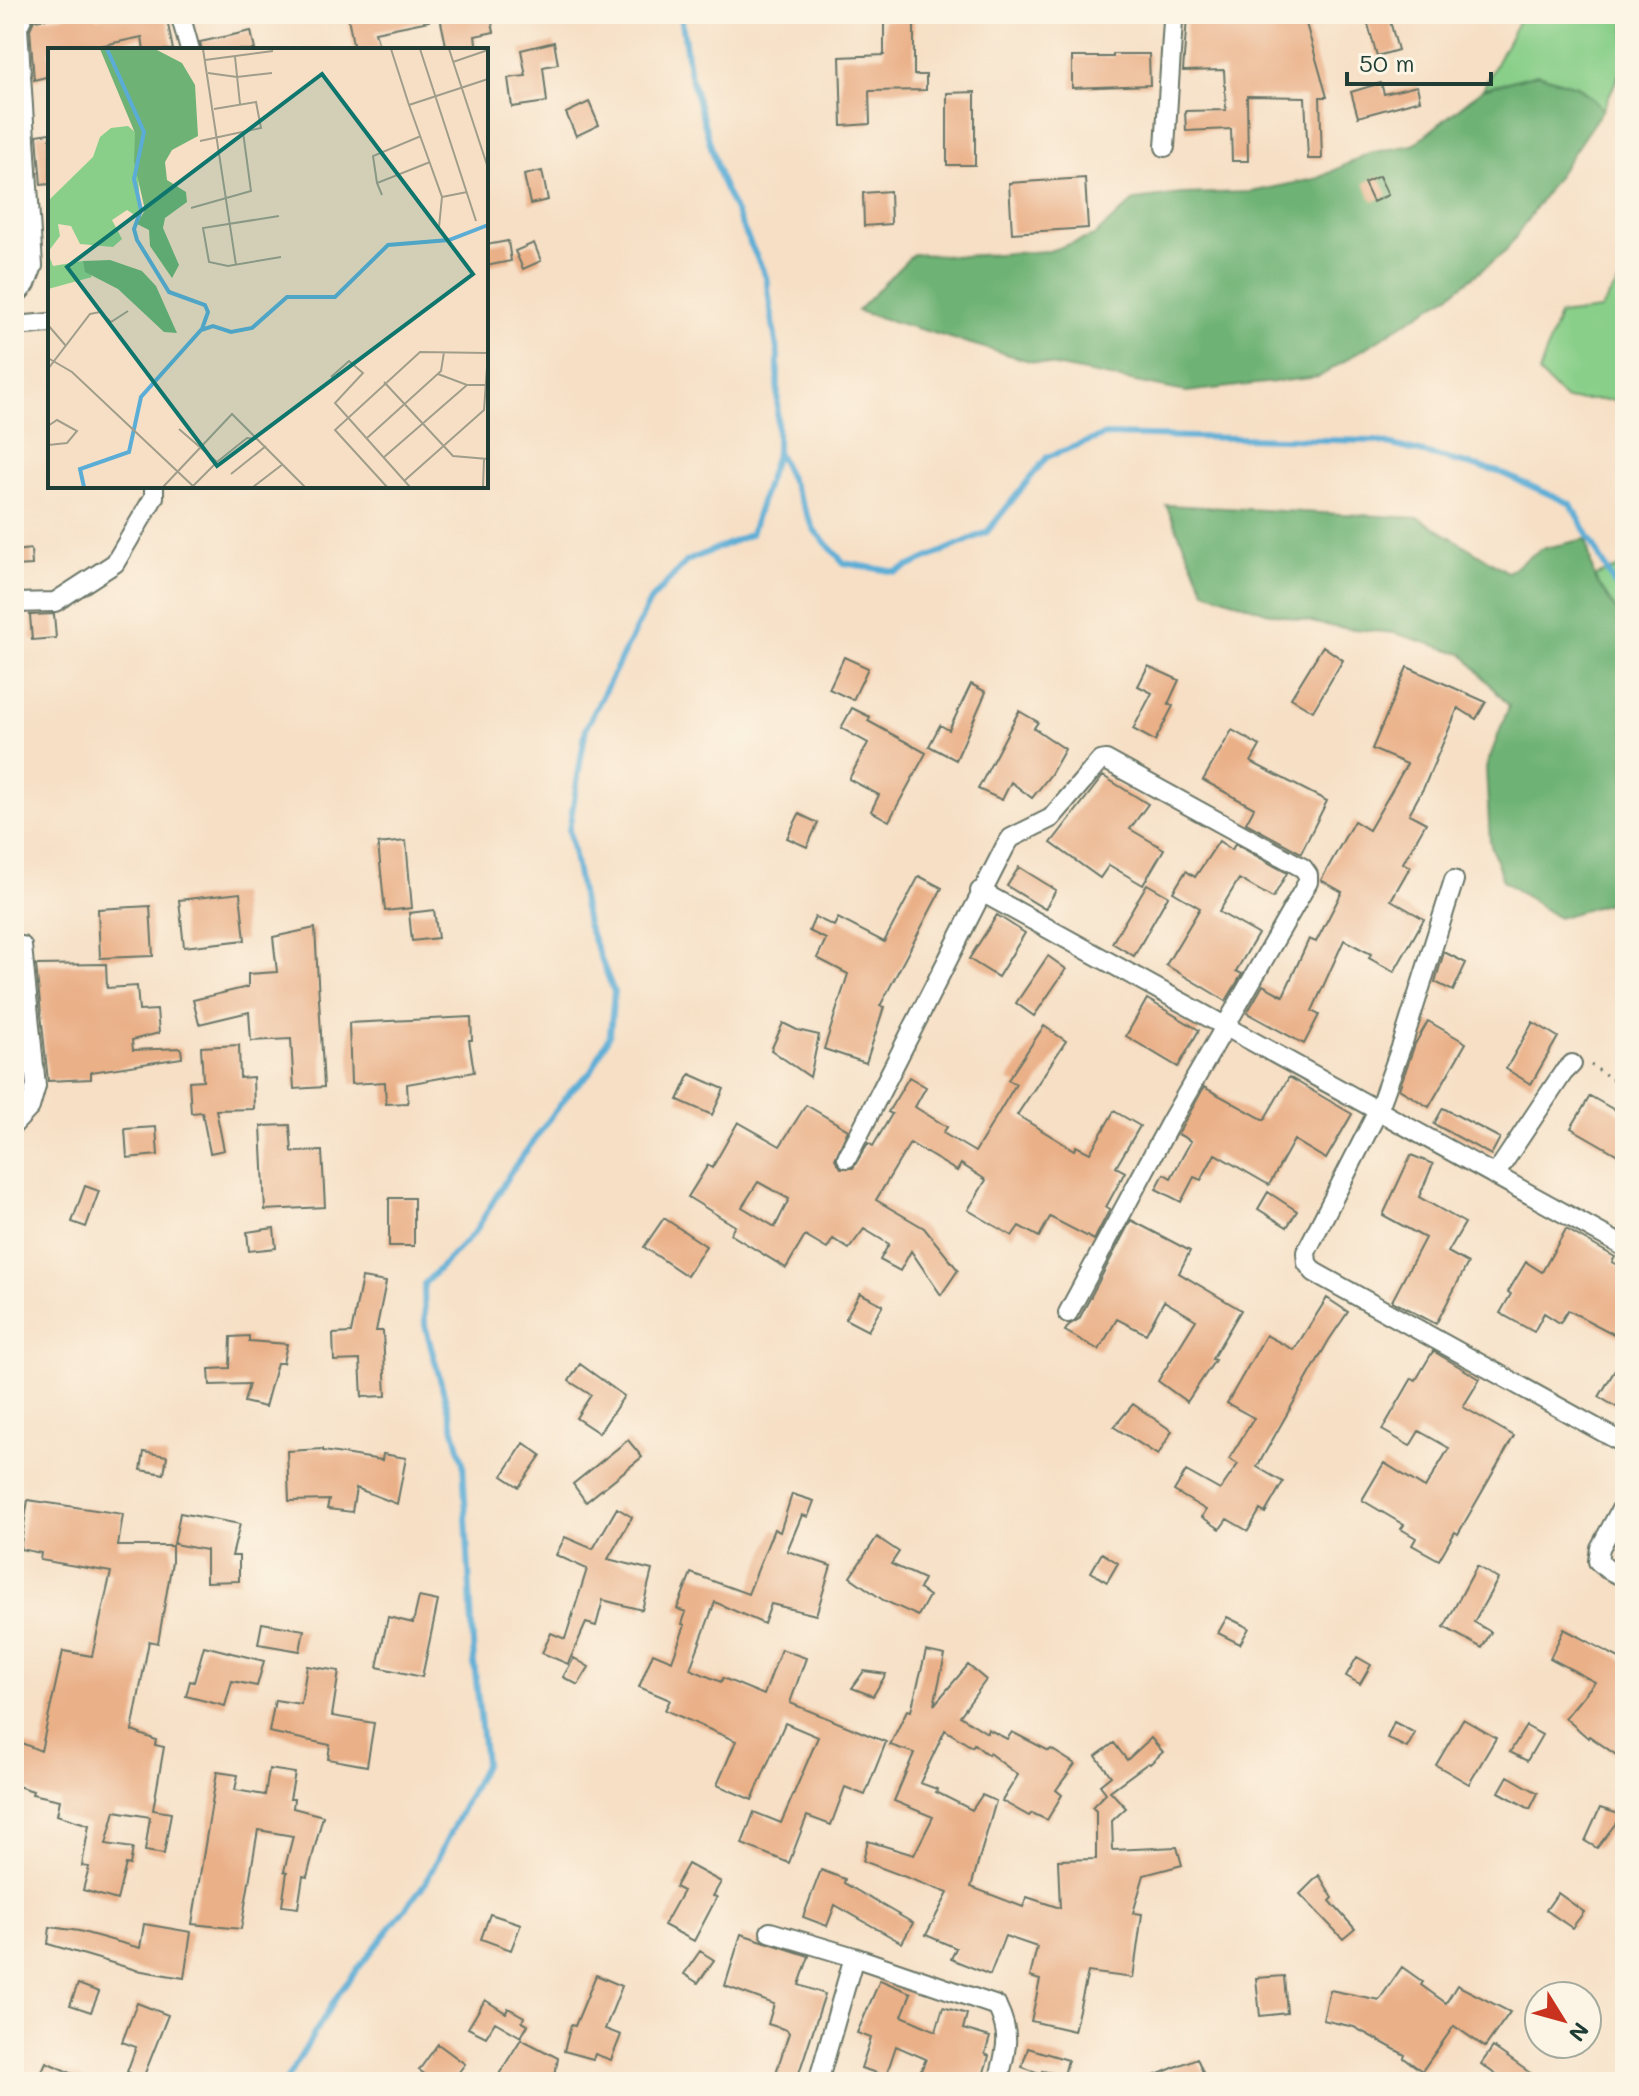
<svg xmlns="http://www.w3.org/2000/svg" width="1639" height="2096" viewBox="0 0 1639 2096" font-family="Mali,sans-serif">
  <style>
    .green { fill: #89cf89; stroke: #54865e; stroke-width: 2 }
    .forest { fill: #6eb275; stroke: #467854; stroke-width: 2 }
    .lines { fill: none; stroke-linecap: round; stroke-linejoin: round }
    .stream { stroke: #5badd6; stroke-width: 6 }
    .building { fill: #eab088; fill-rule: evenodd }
    .minor-casing { stroke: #6a7667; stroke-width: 22 }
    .path { stroke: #6a7667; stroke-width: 3; stroke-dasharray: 2 6; stroke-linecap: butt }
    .minor { stroke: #fff; stroke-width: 18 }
    .inset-river { fill: none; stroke: #5badd6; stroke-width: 4 }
    .inset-road { fill: none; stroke: #a09e8b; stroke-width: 2 }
    .view { fill: #0f766e; fill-opacity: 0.15; stroke: #0f766e; stroke-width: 4 }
    .inset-edge { fill: none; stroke: #1f3d34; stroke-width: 4 }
  </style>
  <rect width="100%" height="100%" fill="#fcf5e5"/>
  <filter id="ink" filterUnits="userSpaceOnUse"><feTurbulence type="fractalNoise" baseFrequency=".0125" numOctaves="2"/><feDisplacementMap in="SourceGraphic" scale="16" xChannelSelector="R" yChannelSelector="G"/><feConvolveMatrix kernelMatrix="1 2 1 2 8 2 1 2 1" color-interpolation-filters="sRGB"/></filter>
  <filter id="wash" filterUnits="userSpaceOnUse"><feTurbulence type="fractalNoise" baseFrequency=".006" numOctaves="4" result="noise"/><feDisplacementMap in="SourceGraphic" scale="32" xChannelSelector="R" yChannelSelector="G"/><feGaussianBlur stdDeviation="1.8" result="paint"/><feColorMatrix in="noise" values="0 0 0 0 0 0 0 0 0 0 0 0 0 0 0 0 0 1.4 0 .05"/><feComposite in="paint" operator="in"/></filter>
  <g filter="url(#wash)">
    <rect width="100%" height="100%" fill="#f6dfc5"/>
    <path class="green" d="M1522 14H1625V61L1603 109 1579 87 1537 74 1483 89Z
      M1625 273V400H1566L1539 373 1559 315 1600 310Z
      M1625 565V624L1594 577Z"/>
    <path class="forest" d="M1537 74 1579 87 1603 109 1506 251 1451 294 1319 377 1186 392 1030 361 857 311 913 254 963 256 1049 251 1094 236 1135 200 1182 194 1251 192 1319 178 1369 153 1413 145 1483 89Z
      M1166 505 1419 518 1508 572 1541 549 1586 539 1594 577 1625 624V898L1558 918 1503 881 1490 842 1486 768 1509 706 1463 654 1395 633 1334 627 1266 612 1205 591Z"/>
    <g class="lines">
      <path class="stream" d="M777 451 815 531 844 563 896 572 987 532 1047 457 1105 435 1376 441 1499 472 1571 504 1615 585 1625 593
        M285 2082 339 1993 426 1882 485 1763 474 1662 463 1462 425 1325 424 1284 475 1232 510 1173 571 1090 591 1072 610 1034 614 992 587 924 569 830 586 728 650 601 687 561 751 534 777 451 778 356 766 277 721 181 689 71 681 14"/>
    </g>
    <g id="blocks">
      <path class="building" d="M78 14H96V18L114 14H166L173 50H144L142 37 99 46 100 50H49L50 76 34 80 30 29 34 20Z
        M359 14H428L429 21 375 32 380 50H354L348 17Z
        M447 14H490L494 32 475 36 477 50H447L440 17Z
        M1365 14H1388L1398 50 1377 56Z
        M1228 16V20L1263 19V23L1305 20 1327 97H1320L1322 159H1308L1305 97 1247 96 1248 161H1232L1231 129 1186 131 1185 111 1226 110 1224 70 1183 71 1187 17Z
        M914 19V75H926V90L869 91 870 124 842 126 840 57 884 55V20Z
        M251 31 255 50H202L200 42Z
        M554 42 558 64 543 67 547 102 512 107 508 78 526 76 521 50Z
        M1113 54H1149L1150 85 1072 88V57H1113Z
        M1381 83 1384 94 1417 86 1420 100 1358 117 1351 92Z
        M975 92V165H947V93Z
        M589 102 599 125 576 136 566 113Z
        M50 133V184L41 185 37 135Z
        M542 171 548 200 530 204 524 175Z
        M1379 176 1388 195 1373 202 1364 183Z
        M1085 178 1088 228 1012 233 1009 183Z
        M890 191 891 224 864 226 863 193Z
        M508 241 511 261 486 266V245Z
        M534 243 541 261 523 269 515 251Z
        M31 549 32 565 14 566V551Z
        M54 614 56 638 32 640 30 615Z
        M1323 646 1343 660 1313 711 1291 698Z
        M844 657 868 668 853 700 829 689Z
        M1148 666 1179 680 1168 704 1173 706 1155 741 1133 729 1152 693 1138 686Z
        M1407 667 1486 702 1476 719 1458 708 1424 787 1409 814 1426 823 1403 863 1410 867 1391 900 1424 919 1394 972 1369 958 1371 954 1344 940 1312 1011 1319 1015 1304 1044 1247 1013 1263 985 1283 996 1309 939 1316 942 1342 892 1321 880 1354 821 1369 830 1407 764 1372 749Z
        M971 684 986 692 956 760 929 746 940 725 949 730Z
        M852 708 870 717 868 721 926 753 889 821 871 811 879 795 849 779 868 743 841 728Z
        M1019 711 1038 722 1034 728 1065 749 1051 774 1032 798 1011 782 1002 800 978 789Z
        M1232 730 1260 746 1251 762 1327 801 1301 853 1246 823 1254 808 1203 780Z
        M1103 776 1148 804 1130 829 1164 849 1143 885 1109 865 1100 878 1051 843Z
        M799 814 818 823 807 847 787 838Z
        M406 841 412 908 385 911 378 844Z
        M1219 841 1232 850 1235 844 1287 873 1273 898 1239 879 1219 912 1258 934 1236 971 1242 974 1226 1001 1166 965 1200 908 1173 892 1186 871 1195 877Z
        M1019 867 1056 890 1045 909 1007 886Z
        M919 876 942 888 880 1006 884 1007 866 1063 824 1049 848 974 817 958 826 939 809 931 815 917 834 926 838 918 884 942Z
        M1147 884 1168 896 1134 956 1112 943Z
        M240 893 245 940 184 947 179 900Z
        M150 906 153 956 100 958 98 909Z
        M434 910 438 938 412 941 409 913Z
        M997 915 1025 933 998 977 969 959Z
        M315 928 324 1087 294 1089 291 1039 251 1041 249 1012 199 1024 193 1000 248 987V974L277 972 273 937Z
        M1444 952 1466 963 1453 991 1435 982Z
        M1048 956 1066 969 1034 1016 1016 1003Z
        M106 964 107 988 137 986 139 1011 157 1010 159 1033 132 1040 133 1050 181 1048 182 1058 91 1072V1079L48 1081 36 965Z
        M1147 999 1199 1030 1178 1067 1126 1036Z
        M471 1017 472 1040H469L474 1072 407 1084 408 1103 386 1104 385 1082 351 1084 349 1023Z
        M1428 1021 1466 1043 1429 1107 1399 1089 1415 1044Z
        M1533 1022 1558 1037 1531 1084 1506 1069Z
        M783 1023 797 1030 819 1035 810 1077 771 1050Z
        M1044 1026 1066 1041 1017 1115 1074 1150 1076 1146 1090 1153 1114 1111 1140 1126 1116 1167 1125 1172 1106 1207 1110 1209 1094 1240 1050 1217 1039 1237 1019 1226 1012 1236 968 1210 986 1180 961 1164 957 1171 910 1143 876 1200 924 1228 958 1270 941 1295 911 1251 900 1271 880 1260 889 1244 864 1229 849 1249 833 1239 827 1249 805 1236 786 1268 730 1234 735 1226 688 1197 708 1165 712 1168 738 1122 780 1146 806 1105 848 1130 835 1159 841 1168H853L868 1143 873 1146 892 1114 888 1112 909 1077 926 1087 915 1107 947 1127 943 1133 975 1152 1016 1084 1008 1080ZM758 1182 789 1199 775 1227 742 1207Z
        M239 1045 240 1078 253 1077 254 1109 216 1110 224 1150 210 1153 202 1112 191 1113 189 1081 203 1080 201 1047Z
        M690 1074 724 1089 712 1115 678 1100Z
        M1289 1077 1352 1114 1326 1159 1294 1140 1269 1185 1215 1154 1201 1180 1194 1177 1181 1202 1156 1189 1164 1174 1171 1178 1191 1141 1178 1134 1204 1087 1264 1120Z
        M1590 1096 1625 1116V1159L1571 1128Z
        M1443 1108 1500 1138 1491 1155 1434 1124Z
        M290 1125 292 1152 322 1151 325 1207 265 1210 261 1126Z
        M156 1127 158 1155 127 1158 125 1129Z
        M1411 1155 1433 1164 1419 1197 1465 1223 1448 1252 1468 1263 1436 1324 1392 1301 1425 1238 1383 1215Z
        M85 1186 99 1191 86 1227 72 1222Z
        M1268 1192 1297 1211 1287 1227 1258 1209Z
        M389 1198H414V1246H389Z
        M664 1218 706 1246 687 1276 644 1247Z
        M1131 1220 1190 1251 1179 1273 1241 1310 1212 1359 1215 1360 1187 1402 1158 1381 1196 1320 1164 1301 1146 1334 1117 1319 1099 1350 1065 1331 1069 1325 1079 1319Z
        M274 1228 276 1248 249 1251 247 1232Z
        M1566 1229 1615 1257 1612 1262 1625 1269V1340L1568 1310 1560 1323 1544 1313 1534 1332 1500 1313 1511 1294 1508 1292 1526 1262 1542 1272Z
        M362 1278 386 1282 376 1331H383L386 1396 362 1397 360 1360 334 1361 333 1334 351 1333Z
        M860 1293 883 1305 868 1331 845 1319Z
        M1327 1298 1348 1312 1329 1340 1257 1467 1283 1482 1265 1513 1260 1510 1248 1531 1227 1519 1220 1529 1202 1517 1206 1510 1174 1491 1186 1471 1220 1490 1238 1464 1229 1459 1254 1418 1227 1403 1266 1335 1294 1350Z
        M249 1336V1341L287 1344 283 1363H277L265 1407 244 1402 249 1384 210 1385 209 1369 230 1368 231 1337Z
        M1433 1351 1480 1379 1463 1407 1514 1436 1458 1534 1455 1532 1439 1560 1412 1545 1416 1538 1401 1529 1404 1525 1362 1500 1384 1463 1425 1488 1449 1448 1419 1431 1410 1446 1382 1430 1412 1378 1416 1380Z
        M1625 1353V1412L1599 1397Z
        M580 1364 624 1396 599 1433 576 1418 591 1395 569 1381Z
        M1133 1404 1172 1431 1158 1455 1114 1427Z
        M628 1440 642 1457 586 1502 573 1484Z
        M524 1443 541 1455 519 1487 502 1476Z
        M323 1449V1451L382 1460 383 1454 406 1458 397 1504 356 1488 352 1512 327 1509 329 1500 289 1501 287 1451Z
        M144 1452 167 1456 164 1474 141 1470Z
        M792 1494 814 1501 808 1517 802 1515 787 1551 831 1566 816 1615 771 1604 764 1624 715 1602 690 1669 721 1682 723 1678 764 1695 781 1649 806 1658 790 1703 886 1742 865 1795 845 1787 831 1825 807 1816 789 1863 742 1844 754 1812 781 1823 818 1737 785 1723 752 1800 717 1785 736 1741 665 1710 670 1700 639 1687 653 1653 672 1661 685 1625 682 1624 686 1612 677 1609 691 1573 748 1594 774 1529 780 1532Z
        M28 1500 123 1514 118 1546H172V1562L158 1643 149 1641 132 1731 156 1740 155 1745 164 1747 153 1810 171 1813 164 1854 145 1851 150 1817 115 1811 106 1844 133 1848 130 1865 126 1864 117 1900 83 1890 89 1867 82 1866 89 1825 57 1815 60 1800 32 1794 33 1791 14 1785V1740L41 1751 63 1651 92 1656 111 1572 40 1560 41 1553 20 1549Z
        M617 1508 632 1517 608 1559 652 1570 642 1610 603 1600 596 1626 586 1623 568 1664 542 1653 551 1633 565 1639 587 1569 556 1555 565 1537 593 1549Z
        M180 1513 240 1524 232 1556H239V1581L206 1582V1550L174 1544Z
        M877 1537 899 1552 891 1564 924 1579 919 1589 929 1596 918 1616 883 1600 850 1577Z
        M1102 1553 1118 1563 1107 1582 1091 1572Z
        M1477 1566 1498 1579 1474 1622 1491 1632 1482 1648 1444 1627Z
        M419 1597 438 1601 422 1677 377 1667 388 1617 413 1623Z
        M1227 1617 1249 1628 1240 1644 1218 1633Z
        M262 1623 304 1630 300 1651 258 1644Z
        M1564 1629 1625 1661V1761L1589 1736 1588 1738 1565 1718 1595 1682 1550 1658Z
        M204 1646 264 1661 257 1686 232 1681 225 1706 186 1696 190 1681 194 1682Z
        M926 1651 945 1655 934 1705 968 1665 986 1680 960 1716 987 1733 988 1729 1007 1739 1012 1732 1049 1751 1051 1749 1075 1764 1056 1790 1062 1795 1047 1820 1032 1813 1029 1816 1002 1801 1018 1775 989 1753 988 1755 974 1744 972 1747 945 1730 920 1783 937 1789 936 1792 972 1810 982 1795 996 1801 971 1887 1023 1907 1027 1897 1060 1908 1058 1860 1096 1859V1811L1092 1807 1106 1793 1100 1785 1111 1776 1096 1756 1114 1743 1127 1760 1151 1738 1163 1752 1150 1764 1148 1763 1110 1791 1126 1808 1112 1821 1113 1850 1177 1847 1182 1865 1144 1875 1133 1913 1142 1914 1133 1978 1088 1972 1074 2031 1031 2021 1040 1980 1030 1977 1037 1947 1005 1936 990 1975 951 1959 956 1948 926 1935 948 1893 863 1861 868 1841 914 1855 933 1817 894 1801 914 1753 890 1745 907 1710 911 1711Z
        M1357 1657 1371 1665 1360 1684 1346 1676Z
        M574 1658 589 1667 578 1685 563 1677Z
        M307 1666 339 1671 332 1716 374 1723 367 1766 328 1759 330 1745 269 1732 275 1700 301 1704Z
        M864 1671 886 1674 873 1696 852 1688Z
        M1463 1719 1496 1738 1469 1784 1436 1765Z
        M1394 1722 1415 1733 1407 1748 1387 1738Z
        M1526 1726 1542 1735 1527 1761 1510 1752Z
        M269 1769 295 1773 290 1799H294L293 1808 323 1816 307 1877 303 1876 298 1908 282 1906 287 1872 284 1871 293 1836 258 1830 241 1929 192 1924 217 1772 238 1775 235 1790 265 1795Z
        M1508 1776 1538 1793 1530 1809 1499 1792Z
        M1600 1808 1622 1815 1597 1848 1585 1841Z
        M688 1864 721 1882 713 1896 717 1897 694 1941 664 1925 683 1891 675 1887Z
        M821 1870 845 1879 844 1883 913 1923 902 1943 835 1905 827 1926 803 1917Z
        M1319 1875 1333 1898 1330 1901 1355 1929 1343 1939 1300 1894Z
        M1558 1893 1584 1912 1572 1928 1546 1910Z
        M490 1914 521 1924 511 1950 481 1939Z
        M144 1924 191 1932 184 1978 136 1970 48 1944 50 1927 79 1931 140 1948Z
        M741 1934 809 1956 799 1985 825 1994 796 2082H773L789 2033 787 2030 768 2024 774 2004 725 1986Z
        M700 1951 714 1960 698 1983 684 1974Z
        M1402 1967 1423 1982 1421 1985 1446 2003 1457 1985 1510 2012 1485 2047 1454 2026 1422 2071 1404 2058 1405 2055 1354 2027 1323 2020 1330 1990 1379 2000Z
        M596 1975 622 1986 605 2029 621 2035 611 2060 595 2054 593 2059 564 2051 571 2025 575 2026Z
        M1284 1976 1287 2013 1260 2016 1256 1978Z
        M880 1980 911 1993 902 2016 936 2031 943 2007 967 2014 963 2029 990 2037 985 2054 989 2056 981 2082 957 2076 956 2082H916L926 2059 896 2046 886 2076 861 2068 871 2038 857 2033Z
        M78 1984 99 1992 91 2012 70 2005Z
        M485 2000 506 2013 508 2008 524 2017 522 2022 528 2025 521 2037 495 2022 486 2037 468 2028Z
        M137 2003 168 2015 143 2078 127 2072 136 2047 122 2042Z
        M521 2039 558 2058 554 2082H508L498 2076Z
        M438 2044 465 2064 451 2082H436L419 2070Z
        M1493 2047 1543 2082H1506L1481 2064Z
        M1028 2048 1068 2060 1064 2075 1042 2071V2074L1022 2067Z
        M1197 2058 1207 2082H1139Z
        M46 2062 91 2082H37Z"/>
    </g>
  </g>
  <g filter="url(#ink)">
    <use href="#blocks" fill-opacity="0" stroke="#6a7667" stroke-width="2"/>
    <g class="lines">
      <g class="minor-casing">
        <path id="minor" d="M180 14 190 50
          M1165 147 1173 21 1176 14
          M14 297 26 284 33 266 18 27 24 14
          M14 326 50 323
          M14 603 55 602 115 563 154 497V486
          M1454 880 1403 1042 1378 1111 1306 1252 1307 1263 1314 1272 1625 1444
          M980 891 1625 1247
          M14 1124 30 1107 36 1086 22 946
          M847 1158 1005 847 1011 838 1051 818 1100 761 1106 760 1303 868 1308 875V882L1171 1121 1068 1313
          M1495 1175 1563 1073 1572 1064
          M1625 1502 1600 1548 1598 1561 1607 1569 1625 1578
          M770 1932 854 1957 818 2082
          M854 1957 997 2006C1012 2037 1006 2050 998 2082"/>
      </g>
      <path class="path" d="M1591 1065 1625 1088"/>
      <use href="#minor" class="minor"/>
    </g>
  </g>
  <g transform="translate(48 48)">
    <rect width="440" height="440" fill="#f6dfc5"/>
    <path d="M80 78 87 84 93 171 79 162 64 172 74 191 65 199 32 196 23 178 10 176 12 188 0 204V153L45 109 52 89 63 80ZM0 205 5 218 35 213 44 229 0 241Z" fill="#89cf89"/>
    <path d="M52 1H107L134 15 147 37 150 88 124 102 117 114 119 132 138 144 139 154 117 170 115 180 131 217 124 230 102 198 101 182 89 176 97 162 86 114 87 85ZM62 212 94 223 108 238 129 285 116 284 70 241 37 224 35 213Z" fill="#6eb275"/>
    <path class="inset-river" d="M59 1 96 84 86 131 93 162 86 181 89 192 121 244 157 257 160 264 154 281M36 439 32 421 81 404 93 349 153 282 165 278 183 284 204 280 239 249H287L340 197 401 192 440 177"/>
    <path class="inset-road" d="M155 1 188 217M343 1 361 57M372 1 428 173M401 1 440 120M187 9 192 56M157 12 225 3M405 14 440 2M160 25 189 29 224 25M152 93 213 80 208 54 166 61M329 135 325 108 373 88M334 147 329 135 382 114M394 149 419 144M143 160 203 143 195 84M231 168 155 180 161 214 180 218 233 209M391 179 394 149 361 57 440 31M0 277 18 298M0 310 24 324 145 438 169 414M0 321 42 266 52 264 63 274 80 263M390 326 419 337H437M283 329 301 313 315 325 287 355 362 439M336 334 405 408 440 411M0 378 9 372 29 383 19 395 0 397M131 381 169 414 199 390 209 391M319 390 393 323 396 304M335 410 419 337M183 426 218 398M356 433 436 362 440 305M115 439 184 366 257 439M205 439 235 416M339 439 287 382 372 304 440 305M386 439H433M435 439 436 410"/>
    <path class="view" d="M274 26 425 226 169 418 19 219Z"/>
    <rect width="440" height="440" class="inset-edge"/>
  </g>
  <rect width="1639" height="2096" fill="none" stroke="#fcf5e5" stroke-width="48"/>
  <g transform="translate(1563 2020) rotate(127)"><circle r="38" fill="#fcf5e5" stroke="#a4ab9e" stroke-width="2"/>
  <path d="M0-6L14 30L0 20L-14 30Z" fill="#c8321e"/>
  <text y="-12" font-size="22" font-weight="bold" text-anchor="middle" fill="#1f3d34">N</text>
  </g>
  <path d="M1347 72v12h144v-12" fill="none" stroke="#1f3d34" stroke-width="4"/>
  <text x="1359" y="72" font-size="24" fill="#1f3d34" stroke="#fcf5e5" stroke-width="6" paint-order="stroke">50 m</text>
</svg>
